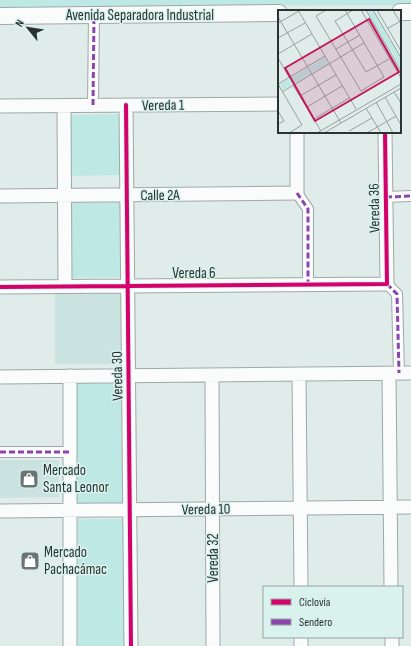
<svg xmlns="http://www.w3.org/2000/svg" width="411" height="646" viewBox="0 0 411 646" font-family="'Sofia Sans Condensed',sans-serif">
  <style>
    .built { fill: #cbe3e0 }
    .green { fill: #bee8e3 }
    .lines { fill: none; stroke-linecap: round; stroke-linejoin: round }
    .pedestrian-casing { stroke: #9fa8a7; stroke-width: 12 }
    .minor-casing { stroke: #9fa8a7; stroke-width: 15 }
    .tertiary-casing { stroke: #9fa8a7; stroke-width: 18 }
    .pedestrian { stroke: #fafcfc; stroke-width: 10 }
    .minor { stroke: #fafcfc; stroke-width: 13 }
    .tertiary { stroke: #fafcfc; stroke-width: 16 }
    .quiet { stroke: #8e44ad; stroke-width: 3; stroke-dasharray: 6 3; stroke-linecap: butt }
    .cycleway-casing { stroke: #daf2ee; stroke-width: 6 }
    .cycleway { stroke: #d6006c; stroke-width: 4 }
    .labels { text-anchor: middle; stroke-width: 3; stroke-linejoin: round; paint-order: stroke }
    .street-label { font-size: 15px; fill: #2a3332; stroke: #daf2ee }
    .poi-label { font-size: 15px; fill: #2a3332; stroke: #daf2ee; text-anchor: start }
    .inset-road { fill: none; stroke: #97a2a0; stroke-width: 1 }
    .view { fill: #c2185b; fill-opacity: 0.15; stroke: #c2185b; stroke-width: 2 }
    .inset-edge { fill: none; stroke: #2a3332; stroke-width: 2 }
  </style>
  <rect width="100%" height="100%" fill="#e0ecea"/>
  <path class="built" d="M55 288H123V364H55Z
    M0 460H59V497L0 498Z"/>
  <path class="green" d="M0 0H411V5L0 7Z
    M123 114 124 175 70 176 69 115Z
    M123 202 124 277 70 278 69 203Z
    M76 380H123L124 504 77 505Z
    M78 519H125L126 646H78Z"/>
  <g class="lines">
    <g class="pedestrian-casing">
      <path id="pedestrian" d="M93 105 94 15
        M297 193 308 209V284
        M386 197 411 196
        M387 284 397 294 399 373
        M0 452H70"/>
    </g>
    <g class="minor-casing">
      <path id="minor" d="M126 105 131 646
        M0 106 279 104
        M64 106 65 286
        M0 196 297 193V132
        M0 287 387 284 385 132
        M389 373 391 587
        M299 374 301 587
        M212 375 213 646
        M70 376V646
        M0 377 411 373
        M0 511 411 507
        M301 637V646
        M392 637V646"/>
    </g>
    <g class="tertiary-casing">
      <path id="tertiary" d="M400 12H411
        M0 16 279 13"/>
    </g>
    <use href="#pedestrian" class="pedestrian"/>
    <use href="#minor" class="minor"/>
    <use href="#tertiary" class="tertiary"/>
    <path class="quiet" d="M93 105 94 15
      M297 193 308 209V284
      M386 197 411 196
      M387 284 397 294 399 373
      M0 452H70"/>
    <g class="cycleway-casing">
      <path id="cycleway" d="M126 105 131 646
        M0 287 387 284 385 132"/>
    </g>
    <use href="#cycleway" class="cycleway"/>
  </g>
  <defs>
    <g id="shop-square" transform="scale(1)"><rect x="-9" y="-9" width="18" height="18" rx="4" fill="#6a7472" stroke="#daf2ee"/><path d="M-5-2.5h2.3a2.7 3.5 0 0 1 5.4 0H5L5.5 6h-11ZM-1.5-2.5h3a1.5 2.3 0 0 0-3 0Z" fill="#fff"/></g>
  </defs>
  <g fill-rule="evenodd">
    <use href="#shop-square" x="29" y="479"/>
    <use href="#shop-square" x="30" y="561"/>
  </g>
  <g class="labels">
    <g class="street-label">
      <text x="140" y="20">Avenida Separadora Industrial</text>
      <text transform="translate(163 105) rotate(-1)" y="5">Vereda 1</text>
      <text transform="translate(160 195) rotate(-1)" y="5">Calle 2A</text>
      <text transform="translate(374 208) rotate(-91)" y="5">Vereda 36</text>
      <text x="194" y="278">Vereda 6</text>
      <text transform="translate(117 376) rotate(-91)" y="5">Vereda 30</text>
      <text transform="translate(206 509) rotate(-1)" y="5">Vereda 10</text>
      <text transform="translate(213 558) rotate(-90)" y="5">Vereda 32</text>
    </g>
    <g class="poi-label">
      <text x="43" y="475">Mercado<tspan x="43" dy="17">Santa Leonor</tspan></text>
      <text x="44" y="557">Mercado<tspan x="44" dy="17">Pachacámac</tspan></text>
    </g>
  </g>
  <g transform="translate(278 10)">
    <rect width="123" height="123" fill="#e0ecea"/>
    <path d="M89 0H94L123 50V59ZM47 47 50 54 34 63 31 57ZM29 58 33 64 5 80 2 74Z" fill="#bee8e3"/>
    <path class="inset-road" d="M20 0 78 99M48 0 38 6 83 81 106 67 67 0M75 0 57 11 88 62 111 49M83 0 123 68M88 0 123 61M95 0 123 48M99 0 123 41M115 0 122 12M0 7 63 113M0 13 21 1M110 18 123 11M0 28 27 13M58 39 82 25M0 44 34 24M0 48 11 67M0 74 24 115 11 123M0 74 47 46M15 75 43 121M4 82 86 33M116 82 123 93M22 86 58 65M107 87 123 115M98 92 115 123M29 97 64 76M88 98 103 123M0 101 6 111 0 114M36 109 71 88M71 121 94 108M39 123 123 74M46 123 123 78M89 123 118 106"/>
    <path class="view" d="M91 9 121 62 37 111 7 58Z"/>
    <rect width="123" height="123" class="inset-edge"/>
  </g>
  <rect x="263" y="586" width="140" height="52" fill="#daf2ee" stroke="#94a6a3"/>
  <rect x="271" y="599" width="20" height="6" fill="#d6006c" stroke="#94a6a3"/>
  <text x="299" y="606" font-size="12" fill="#2a3332">Ciclovía</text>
  <rect x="271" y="619" width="20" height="6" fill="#8e44ad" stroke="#94a6a3"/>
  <text x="299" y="626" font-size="12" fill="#2a3332">Sendero</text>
  <g transform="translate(28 28) rotate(300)" stroke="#daf2ee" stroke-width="3" paint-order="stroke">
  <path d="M0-3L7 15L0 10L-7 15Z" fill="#2a3332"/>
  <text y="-6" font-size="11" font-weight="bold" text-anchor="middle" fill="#2a3332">N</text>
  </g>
</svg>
